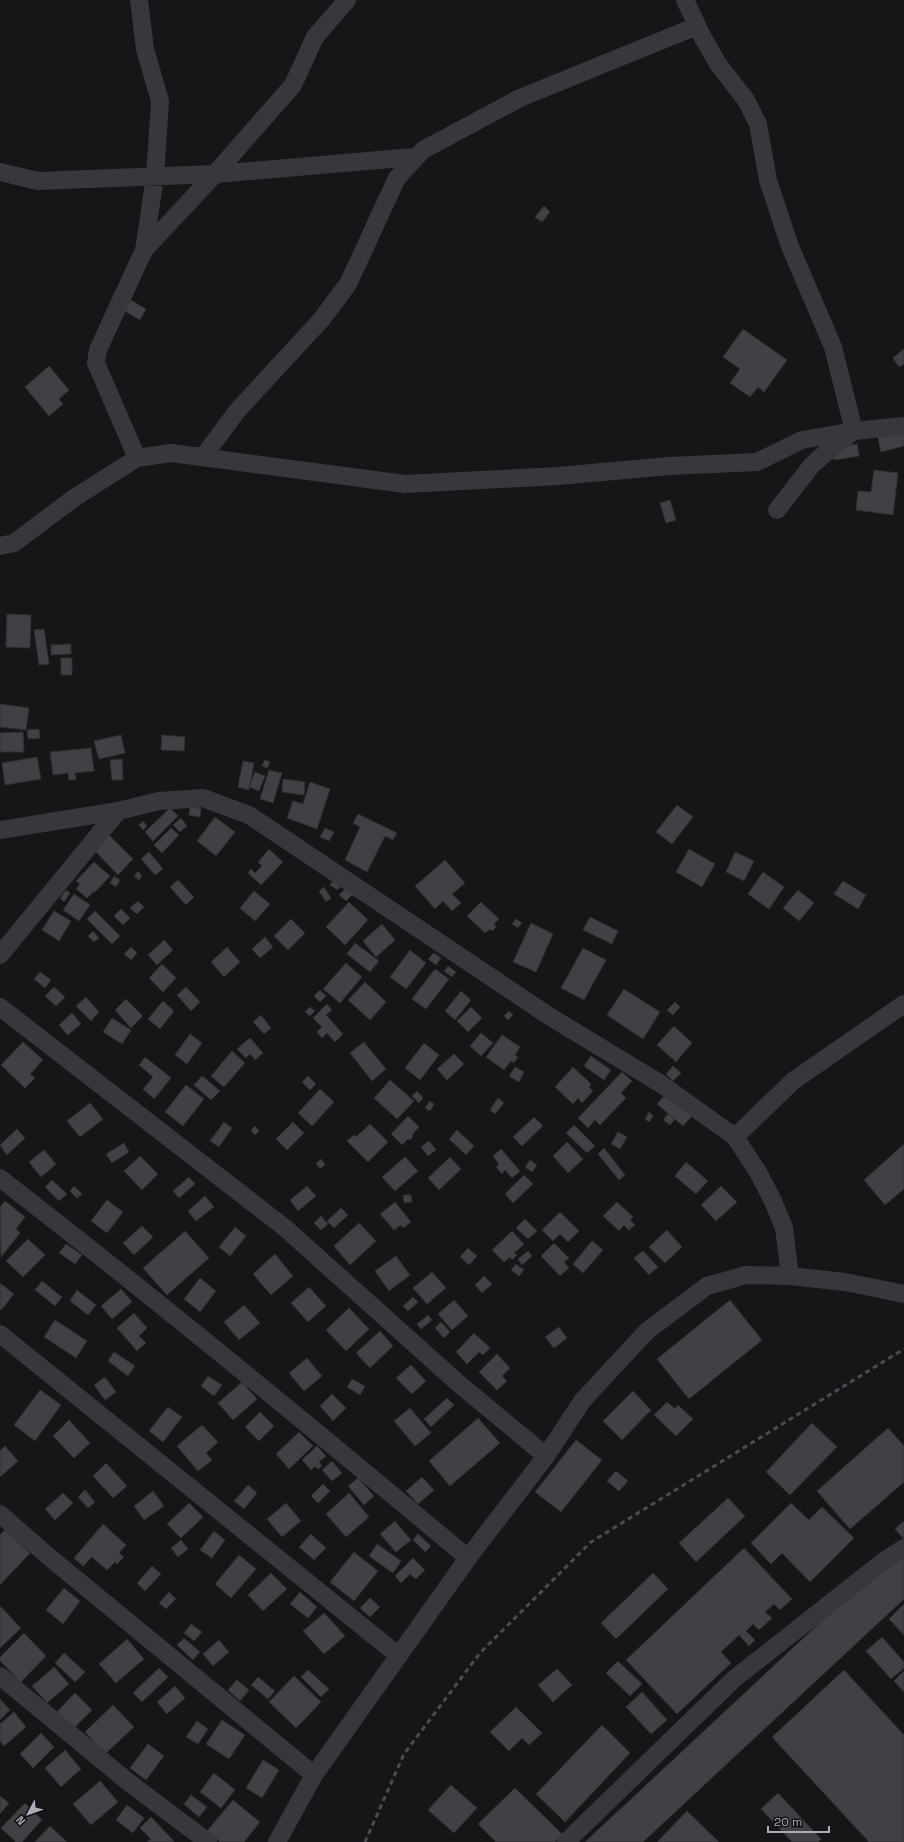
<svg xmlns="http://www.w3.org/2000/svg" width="904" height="1842" viewBox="0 0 904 1842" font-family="'Space Grotesk',sans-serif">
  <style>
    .building { fill: #404145; stroke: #303034 }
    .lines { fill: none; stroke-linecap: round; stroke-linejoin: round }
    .minor { stroke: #37383d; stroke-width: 18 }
    .rail { stroke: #4a4c52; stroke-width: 3; stroke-dasharray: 5 4; stroke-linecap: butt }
  </style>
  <rect width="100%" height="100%" fill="#161618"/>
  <path class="building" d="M544 206 550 212 542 222 535 217Z
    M129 299 146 309 140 320 123 310Z
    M743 329 787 360 764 392 758 387 750 397 730 383 740 369 723 357Z
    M904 349V364L899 367 893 358Z
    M49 366 69 390 59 399 63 404 49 416 25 387Z
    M904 430V446L881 452 878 437Z
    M857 444 859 456 834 460 832 448Z
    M874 470 898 473 893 515 856 510 858 491 871 492Z
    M670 500 676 520 666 523 660 503Z
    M7 614 31 615 30 648 6 647Z
    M44 629 49 664 39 665 34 630Z
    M71 644V654L51 655V645Z
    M61 658H72V675H61Z
    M0 704 29 708 26 730 0 727Z
    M39 729 40 738 28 739 27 730Z
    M23 732 24 752H0V733Z
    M121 735 125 753 99 759 94 741Z
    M162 735 185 737 184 751 161 750Z
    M91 748 94 771 75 773 76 780H69L68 773 53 775 50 752Z
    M37 757 41 779 5 785 2 763Z
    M122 759 123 780H112L110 760Z
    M265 760 270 762 267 768 262 766Z
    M243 761 254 763 249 790 238 787Z
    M269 770 282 773 273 803 260 799Z
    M255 772 265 776 259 791 249 787Z
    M283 779 305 782 304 795 282 792Z
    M310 782 330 789 317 829 287 818 293 801 303 804Z
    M677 805 693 817 672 844 656 832Z
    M190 807 201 808 200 817 189 815Z
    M170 808 178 816 153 841 145 832Z
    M358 814 397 833 393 840 385 836 367 872 345 860 360 827 353 823Z
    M215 817 235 832 216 856 197 841Z
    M181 818 187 826 180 832 173 825Z
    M143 821 147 826 143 830 139 825Z
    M171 828 179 835 162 853 154 845Z
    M325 828 334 832 329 841 320 837Z
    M109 835 133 859 118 875 94 850Z
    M269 849 283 862 261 885 248 873 251 869 255 873 262 866 258 862Z
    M689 849 715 864 702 887 676 872Z
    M149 852 163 869 155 875 141 859Z
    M735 852 754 861 744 881 726 872Z
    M445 860 465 883 452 894 461 903 452 911 443 901 435 909 415 886Z
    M94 862 110 876 95 892 94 891 87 898 76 889 80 884 76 881Z
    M138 871 142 876 139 880 134 876Z
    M763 872 784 887 769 909 748 894Z
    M114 876 120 880 116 887 110 883Z
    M334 879 341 884 338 890 330 885Z
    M178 880 194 897 186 905 170 887Z
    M843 881 866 895 858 909 834 894Z
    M324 887 331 898 326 902 319 891Z
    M347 887 354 893 346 901 339 895Z
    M66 890 70 893 64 902 60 898Z
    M798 890 814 903 799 921 783 908Z
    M254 891 270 904 255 921 240 908Z
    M74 894 90 905 79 921 63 910Z
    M138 901 144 907 137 914 130 908Z
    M349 902 368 920 345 945 326 927Z
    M481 902 499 919 494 924 496 927 492 931 490 929 485 933 467 916Z
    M121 909 130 918 123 925 114 916Z
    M54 911 71 921 59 941 42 930Z
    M95 911 120 936 112 944 87 919Z
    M590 917 618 931 612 944 583 930Z
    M291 919 305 933 288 950 274 936Z
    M516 919 522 923 518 928 512 924Z
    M531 923 553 934 536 972 513 962Z
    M382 924 395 940 376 957 363 941Z
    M93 931 99 938 94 942 88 936Z
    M265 937 273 947 260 958 252 949Z
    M164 940 173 950 157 965 148 955Z
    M355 943 379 961 370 972 347 954Z
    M131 947 137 953 131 960 124 954Z
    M227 947 240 962 224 977 211 962Z
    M583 948 606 960 584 1000 561 988Z
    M410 950 426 963 406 989 390 977Z
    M434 953 441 958 436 965 428 959Z
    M346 963 362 977 340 1003 323 989Z
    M162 964 176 978 163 992 149 978Z
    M448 966 456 972 452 977 444 971Z
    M435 969 449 979 426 1009 412 999Z
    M40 972 51 980 45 988 34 979Z
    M365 982 386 1002 370 1020 348 1000Z
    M54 987 65 997 56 1006 45 996Z
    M186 987 200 1002 191 1011 177 995Z
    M624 989 660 1012 643 1039 607 1015Z
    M320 990 326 996 320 1002 314 996Z
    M461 991 471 1000 455 1020 445 1011Z
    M86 997 99 1012 91 1021 76 1006Z
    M126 999 143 1016 131 1028 115 1010Z
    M163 1001 174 1011 160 1029 148 1019Z
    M675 1002 680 1007 673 1015 667 1010Z
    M327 1004 332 1010 326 1015 343 1034 335 1042 327 1033 322 1038 317 1032 322 1027 313 1018Z
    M310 1007 315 1011 310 1016 305 1012Z
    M471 1007 482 1018 468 1032 457 1021Z
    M509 1011 513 1015 508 1020 504 1016Z
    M72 1013 81 1024 68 1035 59 1025Z
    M261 1015 271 1028 264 1034 253 1022Z
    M112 1018 131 1030 122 1044 103 1032Z
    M674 1026 692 1043 676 1062 657 1045Z
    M481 1033 493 1043 481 1056 470 1046Z
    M190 1034 202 1043 187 1064 175 1055Z
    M502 1035 520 1047 515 1055 518 1057 514 1063 511 1061 504 1070 486 1057Z
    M250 1038 263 1053 255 1060 250 1054 246 1058 237 1049Z
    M23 1042 43 1060 30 1074 35 1078 25 1088 1 1065Z
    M364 1042 386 1069 372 1081 350 1053Z
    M424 1043 439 1055 420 1080 405 1068Z
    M232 1051 245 1063 224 1087 211 1076Z
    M454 1054 464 1064 447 1080 437 1069Z
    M591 1056 611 1070 604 1080 584 1066Z
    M145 1057 171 1078 154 1099 143 1089 153 1077 139 1065Z
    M673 1066 681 1073 673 1081 666 1074Z
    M515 1067 524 1072 519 1082 509 1076Z
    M573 1067 591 1084 589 1087 593 1091 582 1103 578 1098 573 1104 555 1087Z
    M622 1072 632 1081 621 1093 626 1098 600 1125 595 1120 588 1128 578 1118Z
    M202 1076 220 1091 211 1100 194 1085Z
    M308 1076 316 1084 310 1090 302 1082Z
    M390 1080 414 1101 397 1119 374 1098Z
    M186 1085 204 1099 183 1126 165 1112Z
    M320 1089 334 1102 312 1126 298 1113Z
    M417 1091 423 1098 419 1103 412 1096Z
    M666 1094 692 1116 683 1126 657 1104Z
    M498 1098 504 1103 495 1114 490 1110Z
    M430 1101 434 1104 430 1111 425 1108Z
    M90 1103 103 1119 80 1137 67 1121Z
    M649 1112 653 1116 649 1122 645 1119Z
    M668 1114 675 1119 670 1125 663 1120Z
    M408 1116 419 1127 412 1135 413 1137 410 1140 408 1139 402 1145 391 1134Z
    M534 1117 543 1126 522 1146 513 1137Z
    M224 1122 232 1128 219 1147 210 1141Z
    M293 1122 304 1133 287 1150 276 1139Z
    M370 1124 388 1142 368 1162 347 1141 354 1135 356 1137Z
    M574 1125 595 1146 587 1153 566 1133Z
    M255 1126 259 1131 255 1135 251 1130Z
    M17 1129 25 1138 7 1155 0 1145Z
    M457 1130 474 1146 466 1155 449 1139Z
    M618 1132 627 1137 620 1149 611 1144Z
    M429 1141 436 1150 428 1156 421 1147Z
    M567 1142 583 1159 568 1173 553 1156Z
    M124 1143 129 1152 112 1163 106 1154Z
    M904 1144V1189L885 1205 864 1180Z
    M604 1148 625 1175 619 1180 598 1154Z
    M501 1149 520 1171 512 1178 505 1170 502 1174 496 1167 499 1164 493 1156Z
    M44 1150 56 1164 41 1177 29 1162Z
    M140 1156 158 1174 142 1190 124 1171Z
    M405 1157 418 1171 395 1191 382 1177Z
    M450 1157 461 1169 439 1190 428 1178Z
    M321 1159 325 1165 320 1169 316 1163Z
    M530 1160 537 1165 532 1172 525 1167Z
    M686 1162 708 1181 696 1194 675 1176Z
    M524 1175 533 1184 513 1203 505 1194Z
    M189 1177 195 1184 179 1198 173 1191Z
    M52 1180 67 1194 59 1201 45 1187Z
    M74 1186 82 1194 77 1198 70 1191Z
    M307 1186 316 1196 298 1211 290 1200Z
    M721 1186 737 1202 716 1221 701 1205Z
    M403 1195H411L412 1202 404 1203Z
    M205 1196 214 1207 196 1221 188 1211Z
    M107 1200 123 1212 107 1233 91 1221Z
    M5 1201 25 1217 16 1229 20 1233 1 1257 0 1207Z
    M395 1202 411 1222 403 1228 401 1225 394 1230 380 1214Z
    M617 1202 633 1217 630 1220 635 1225 629 1230 624 1225 619 1231 603 1216Z
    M341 1208 348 1215 334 1228 327 1221Z
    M560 1212 579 1231 568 1242 560 1234 553 1241 542 1230Z
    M321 1216 328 1224 321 1230 314 1223Z
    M525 1219 537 1231 528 1239 516 1228Z
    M359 1223 376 1241 350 1265 334 1246Z
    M142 1226 153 1237 134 1255 123 1243Z
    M235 1227 246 1236 230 1256 219 1247Z
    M667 1230 682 1247 665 1263 649 1247Z
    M185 1231 209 1258 167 1295 143 1268Z
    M512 1231 524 1244 514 1253 517 1255 512 1260 510 1257 504 1262 492 1250Z
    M28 1239 45 1255 23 1277 6 1261Z
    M592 1241 603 1250 583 1273 573 1264Z
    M554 1243 569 1258 564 1262 569 1268 560 1276 541 1256Z
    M66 1244 82 1255 75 1264 59 1253Z
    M468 1248 477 1256 469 1265 460 1257Z
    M528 1251 532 1256 522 1265 518 1259Z
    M643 1251 658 1267 649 1275 634 1258Z
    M275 1254 293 1276 271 1295 253 1274Z
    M396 1256 410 1275 389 1291 375 1271Z
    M516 1264 524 1270 519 1276 511 1270Z
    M432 1272 446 1288 427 1304 413 1288Z
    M484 1276 492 1284 482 1293 475 1285Z
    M200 1278 216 1291 200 1312 184 1299Z
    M42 1281 62 1297 55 1306 35 1290Z
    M0 1283 14 1294 1 1310 0 1309Z
    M309 1287 326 1306 308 1322 291 1303Z
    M121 1289 132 1302 112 1319 101 1306Z
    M77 1290 96 1305 88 1315 70 1301Z
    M413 1297 418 1302 408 1311 403 1306Z
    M454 1300 468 1316 452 1330 438 1314Z
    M730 1300 762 1340 689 1399 657 1359Z
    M244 1305 260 1323 239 1340 224 1322Z
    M349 1308 369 1329 346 1351 326 1330Z
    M134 1313 147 1328 139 1336 146 1343 137 1351 117 1328Z
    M428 1315 432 1320 421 1329 417 1324Z
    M55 1320 87 1341 76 1358 44 1337Z
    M441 1322 450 1332 444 1338 435 1328Z
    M559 1327 567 1338 554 1348 545 1337Z
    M380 1331 393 1346 370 1368 356 1353Z
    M474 1333 490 1348 483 1355 479 1352 467 1364 456 1352Z
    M114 1352 135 1366 128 1376 108 1361Z
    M497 1354 510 1368 502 1376 507 1381 497 1390 479 1372Z
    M307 1358 322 1376 304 1391 289 1373Z
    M411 1365 426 1381 412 1394 396 1378Z
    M208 1376 222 1385 214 1396 201 1386Z
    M105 1377 116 1392 105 1400 94 1385Z
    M352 1379 365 1386 360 1395 347 1387Z
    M242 1382 257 1399 233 1420 218 1403Z
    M40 1390 61 1405 35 1441 14 1425Z
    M633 1391 651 1410 622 1440 603 1421Z
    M332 1394 346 1408 333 1421 320 1406Z
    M447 1398 454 1405 431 1427 424 1419Z
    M667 1402 675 1409 678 1405 693 1419 676 1436 654 1415Z
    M168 1407 182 1417 163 1442 149 1431Z
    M410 1408 431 1433 415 1446 394 1421Z
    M260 1412 274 1426 259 1441 245 1427Z
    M478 1418 500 1443 450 1486 429 1461Z
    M69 1420 90 1443 74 1458 53 1436Z
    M812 1423 837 1447 790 1495 766 1472Z
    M202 1425 218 1442 206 1453 212 1460 198 1471 177 1446Z
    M888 1428 904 1446V1482L850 1529 817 1491Z
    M299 1432 313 1446 289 1469 276 1454Z
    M576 1440 602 1460 561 1512 535 1492Z
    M5 1446 18 1461 0 1477V1451Z
    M317 1446 326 1456 319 1462 322 1466 318 1469 315 1466 311 1470 302 1460Z
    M332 1461 342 1473 332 1481 322 1470Z
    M106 1463 127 1486 113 1498 93 1476Z
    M616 1471 628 1481 619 1491 607 1481Z
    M422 1477 434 1490 418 1504 406 1491Z
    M358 1478 374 1496 364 1505 348 1486Z
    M323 1484 330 1491 318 1503 311 1496Z
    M248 1485 257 1493 244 1509 234 1501Z
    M85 1490 95 1502 88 1508 78 1497Z
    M153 1491 164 1506 144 1520 134 1506Z
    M63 1493 73 1503 55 1520 45 1509Z
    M349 1493 369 1517 346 1537 326 1514Z
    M728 1498 745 1516 696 1562 679 1543Z
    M189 1503 203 1517 181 1538 167 1524Z
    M286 1503 301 1521 282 1537 267 1519Z
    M791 1503 809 1520 822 1507 854 1538 810 1582 782 1553 771 1564 751 1543Z
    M395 1521 411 1540 396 1552 380 1534Z
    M904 1521V1539L895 1529Z
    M103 1524 126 1545 119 1553 124 1557 117 1564 115 1562 107 1570 92 1557 83 1566 74 1558Z
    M5 1530 30 1553 0 1585V1535Z
    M214 1531 225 1540 212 1558 200 1550Z
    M311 1534 326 1548 314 1560 299 1547Z
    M418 1534 431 1546 425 1552 413 1540Z
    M181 1540 188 1549 178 1557 171 1548Z
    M377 1544 401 1561 393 1573 369 1556Z
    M744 1548 792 1599 780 1610 774 1604 765 1612 772 1618 759 1630 753 1624 746 1631 755 1640 749 1646 739 1635 721 1652 731 1663 677 1714 626 1660Z
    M900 1548 904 1552V1599L643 1842H585Z
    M354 1552 378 1571 354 1601 330 1582Z
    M239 1555 256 1569 231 1598 215 1584Z
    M413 1558 425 1570 416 1579 410 1574 401 1583 395 1576Z
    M152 1566 161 1574 145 1591 137 1583Z
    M271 1573 287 1589 263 1611 248 1595Z
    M653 1573 668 1589 616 1639 601 1623Z
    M64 1588 80 1601 63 1624 46 1610Z
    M169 1592 176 1599 166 1609 159 1603Z
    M300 1592 317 1607 308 1618 290 1604Z
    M370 1598 380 1607 370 1617 360 1608Z
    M904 1604V1635L889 1619Z
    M0 1606 21 1628 0 1648Z
    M324 1613 345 1636 324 1654 303 1631Z
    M191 1624 202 1632 194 1641 184 1633Z
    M24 1633 46 1656 21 1682 0 1661V1657Z
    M882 1637 904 1662V1668L891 1679 866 1651Z
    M184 1638 200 1652 193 1660 177 1645Z
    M127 1639 144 1659 116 1683 99 1664Z
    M219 1640 229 1652 213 1666 203 1654Z
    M64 1653 85 1672 75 1682 55 1663Z
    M618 1661 642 1684 630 1696 606 1673Z
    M54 1667 69 1684 47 1703 32 1686Z
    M159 1668 168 1677 142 1702 133 1693Z
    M557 1669 572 1685 553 1702 538 1685Z
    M308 1670 329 1689 321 1697 301 1677Z
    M844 1670 904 1735V1842H869L772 1737Z
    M904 1671V1692L894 1681Z
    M294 1676 321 1702 296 1728 269 1702Z
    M258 1677 275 1691 268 1699 251 1685Z
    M237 1680 249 1690 240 1701 228 1690Z
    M175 1686 185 1698 167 1714 157 1702Z
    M642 1692 667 1720 651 1734 626 1707Z
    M75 1693 92 1710 71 1731 54 1715Z
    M0 1699 10 1710 0 1720Z
    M113 1705 134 1727 105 1754 85 1732Z
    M516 1707 542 1733 529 1745 522 1738 509 1751 490 1732Z
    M14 1712 26 1727 4 1746 0 1741V1724Z
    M222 1720 245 1735 229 1759 206 1744Z
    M197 1721 208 1729 198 1744 186 1737Z
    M602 1725 630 1753 565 1822 536 1794Z
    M41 1733 54 1747 33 1768 20 1754Z
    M148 1744 164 1756 146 1780 130 1768Z
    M65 1750 81 1769 61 1787 45 1768Z
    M263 1760 279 1770 262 1798 246 1788Z
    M214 1773 235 1790 221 1808 200 1792Z
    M100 1781 118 1802 91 1825 73 1804Z
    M451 1785 477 1808 454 1833 428 1810Z
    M515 1788 563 1835 555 1842H496L478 1824Z
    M778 1793 821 1839 818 1842H792L761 1809Z
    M191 1795 207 1807 199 1817 184 1804Z
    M0 1796 9 1803 0 1814Z
    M233 1800 260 1822 244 1842H220L207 1831Z
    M25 1803 42 1820 22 1842H16L1 1828Z
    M127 1805 144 1818 133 1833 116 1820Z
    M687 1811 719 1842H657Z
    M151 1817 174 1841 173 1842H147L151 1839 140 1828Z
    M50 1826 67 1842H35Z"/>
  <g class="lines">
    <path class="minor" d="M139 0 145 49 160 101 155 177 144 250
      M0 172 38 181 215 174 414 157
      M203 457 237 411 321 320 348 284 397 178 423 150 520 98 697 26
      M137 458 96 363 98 350 144 250 215 174 293 85 315 37 347 0
      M777 510 812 465 830 449 854 431 904 426
      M0 546 14 543 74 498 137 458 171 453 405 484 558 476 669 466 757 462 802 440 854 431 833 347 789 244 768 180 758 124 746 100 718 64 702 36 685 0
      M0 830 118 811 159 801 203 798 249 815 549 1016 661 1084 735 1137 758 1172 773 1201 784 1228 790 1276
      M0 955 118 811
      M0 1007 284 1227 458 1383 546 1456
      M735 1137 793 1081 904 1004
      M0 1178C159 1301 314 1429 468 1558
      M0 1334 399 1656
      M0 1514 48 1556 314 1775
      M0 1676 127 1781 208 1842
      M277 1842 314 1775 468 1558 546 1456 583 1400 647 1331 707 1286 746 1275 790 1276 845 1282 904 1294
      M566 1842 734 1679 885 1560 904 1548"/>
    <path class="rail" d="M365 1842 404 1754 480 1653 591 1542 904 1349"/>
  </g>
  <g transform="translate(28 1814) rotate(229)" stroke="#111113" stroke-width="3" paint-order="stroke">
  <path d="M0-3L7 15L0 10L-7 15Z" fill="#a8adb8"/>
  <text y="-6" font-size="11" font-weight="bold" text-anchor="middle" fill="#a8adb8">N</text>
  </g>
  <path d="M768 1826v6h61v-6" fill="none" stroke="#a8adb8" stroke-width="2"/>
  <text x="774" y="1826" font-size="12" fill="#a8adb8" stroke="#111113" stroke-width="3" paint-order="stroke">20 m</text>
</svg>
